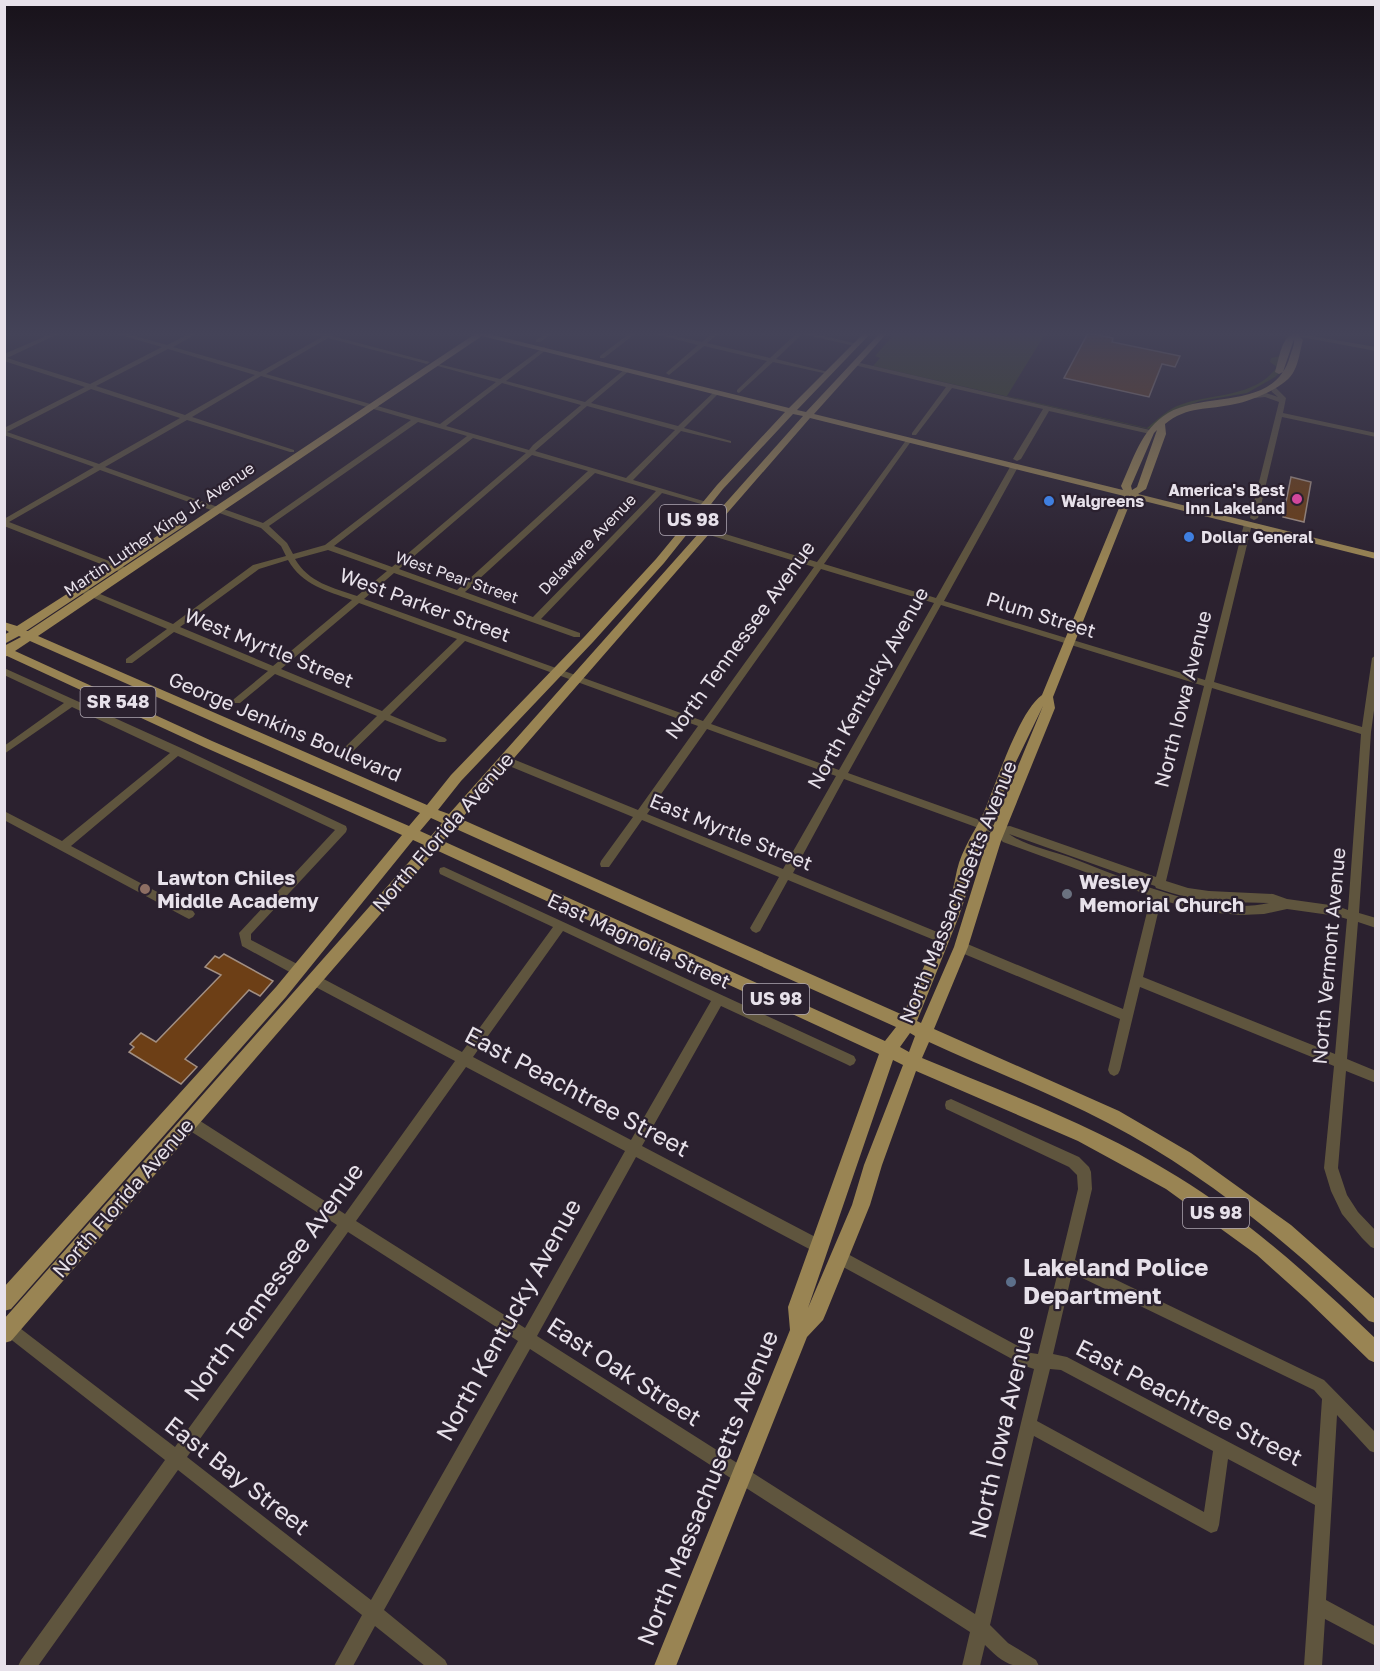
<svg xmlns="http://www.w3.org/2000/svg" width="1380" height="1671" viewBox="0 0 1380 1671" font-family="'Golos Text',sans-serif">
  <style>
    .green { fill: #3b451d }
    .building { fill: #6d3f16; stroke: #a28f82; stroke-width: 1.5 }
    .lines { fill: none; stroke-linecap: round; stroke-linejoin: round }
    .minor { fill: #5f553e; fill-rule: evenodd }
    .major { fill: #998453; fill-rule: evenodd }
    .hotel-dot { fill: #d1479c; stroke: #2b212f; stroke-width: 2 }
    .shop-dot { fill: #3f7fe0; stroke: #2b212f; stroke-width: 2 }
    .education-dot { fill: #8d6e63; stroke: #2b212f; stroke-width: 2 }
    .worship-dot { fill: #6b7280; stroke: #2b212f; stroke-width: 2 }
    .service-dot { fill: #5c6f8a; stroke: #2b212f; stroke-width: 2 }
    .labels { text-anchor: middle; stroke-width: 4.5; stroke-linejoin: round; paint-order: stroke }
    .far-poi-label { font-size: 16px; font-weight: bold; fill: #e7e1ea; stroke: #2b212f; text-anchor: start }
    .far-street-label { font-size: 16px; fill: #e7e1ea; stroke: #2b212f }
    .shield { fill: #2b212f; stroke: #afa7b2; stroke-width: 1.5 }
    .shield-label { font-size: 18px; font-weight: bold; fill: #e7e1ea }
    .street-label { font-size: 20px; fill: #e7e1ea; stroke: #2b212f }
    .poi-label { font-size: 20px; font-weight: bold; fill: #e7e1ea; stroke: #2b212f; text-anchor: start }
    .near-street-label { font-size: 24px; fill: #e7e1ea; stroke: #2b212f }
    .near-poi-label { font-size: 24px; font-weight: bold; fill: #e7e1ea; stroke: #2b212f; text-anchor: start }
  </style>
  <rect width="100%" height="100%" fill="#2b212f"/>
  <path class="green" d="M895 333 1045 334 1007 396 1147 428C1157 420 1165 412 1177 406 1209 393 1254 399 1277 367L1270 362 1271 358 1280 356 1287 333H1292L1282 370 1275 377 1247 393 1200 401 1178 409 1166 415 1149 429 873 366 880 358 875 356Z"/>
  <path class="building" d="M1088 333 1113 338 1112 342 1180 356 1175 367 1162 364 1149 397 1064 378Z
    M1291 477 1311 482 1304 522 1283 517Z
    M224 954 273 981 260 996 249 990 185 1059 197 1067 181 1084 129 1052 134 1047 130 1044 141 1033 156 1042 221 975 205 967 215 956 219 958Z"/>
  <g class="lines">
    <path class="minor" d="M53 333H60L7 358 90 384 162 347 117 334 116 333H124L167 345 191 333H198L173 347 260 372 322 337 313 334 312 333 326 334 335 333 332 336 430 362 427 364 328 338 266 374 440 424 496 382 434 365V363L500 379 544 347 547 349 546 350 506 381 585 402 625 369H629V371L591 403 678 426 715 391H719V393L684 428 731 441V443L681 431 633 480 730 509 726 511 662 493 541 619 580 633V637H574L394 573 364 599 703 721 814 567 703 533V529H709L817 562 907 439 912 440 824 564 936 598 1010 467 1017 465 1018 467 944 601 1205 680 1244 524 1251 522 1252 524 1214 682 1362 727 1372 658 1376 655V696L1371 732 1359 913 1376 918V928L1358 922 1347 1059 1376 1071V1083L1346 1071 1338 1168 1347 1195 1358 1212 1376 1231V1249L1371 1247 1362 1238 1342 1214 1331 1191 1324 1168 1334 1066 1140 987 1120 1070 1118 1074 1114 1076 1110 1074 1108 1070 1120 1019 957 951 955 947 957 943 961 942 965 943 1123 1009 1151 896 1003 842 995 834 844 779 793 873 947 936 949 939 947 942 943 944 939 942 788 880 760 931 756 933 752 931 750 928 779 877 642 820 609 867H601L600 864 601 861 633 817 502 763 500 760 502 757H508L638 810 698 726 465 641 390 715 445 738 447 740 445 742H439L385 720 349 755 346 756 341 752 343 749 377 716 275 674 240 703H234L232 701 234 699 268 671 174 632 132 663H126V659L167 629 82 593V589H88L173 624 253 565 286 556 281 546 261 528 100 470 9 522 127 568V572H121L4 526V519L94 467 4 435V428L85 387 4 361V354ZM168 349 255 375 185 415 96 386ZM261 376 411 420 263 523 105 467 187 420 290 452H294V450L192 417ZM502 383 581 405 533 445 529 450 446 426ZM91 389 180 418 99 464 7 432ZM587 406 675 430 626 478 535 451ZM418 422 467 436 325 545 293 554 287 543 269 526ZM473 438 526 453 392 567 334 546ZM532 455 588 471 457 590 399 569ZM595 473 656 491 533 617 465 592ZM328 550 387 571 357 596C333 588 308 582 295 559ZM288 560C302 585 327 591 352 600L273 666 180 627 259 569ZM821 569 934 603 839 770 711 724ZM359 603 457 639 382 711 281 669ZM941 605 1204 686 1156 877 1010 826 999 827 848 773ZM1212 688 1361 734 1348 910 1337 906 1287 899 1273 894 1209 891 1188 888 1166 881ZM707 729 836 776 783 869 647 814ZM1009 834 1155 886 1156 888C1166 891 1177 895 1188 897 1213 904 1242 902 1269 903 1208 917 1125 878 1069 857 1051 851 1024 845 1009 834ZM1161 900 1194 909 1218 913 1241 915 1264 914 1287 909 1337 916 1347 919 1335 1054 1143 977Z
      M547 333H553L540 342H536V340Z
      M630 333H636L604 358H600V356Z
      M652 333H661L702 342 713 333H719L707 343 770 358 797 333H811L858 344 855 346 802 334 776 359 828 372V374L773 362 739 393 737 392V390L767 361 704 346 669 375 666 373 667 372 698 345Z
      M1294 333 1376 347V351L1296 336 1293 334Z
      M856 362 1150 430 1153 432 1150 434 1049 411 1021 459 1017 461 1013 459 1043 409 952 388 916 435H912V433L946 387 854 365V363Z
      M1273 385 1286 398 1283 413 1376 433V437L1282 417 1258 518 1254 520 1250 518 1279 402 1265 397 1255 398 1252 396 1266 393 1278 397 1272 392 1270 387Z
      M4 668 181 748 346 826 347 829 346 832 251 934V940L303 967 305 971 303 975 299 976 295 975 242 946 239 933 335 830 178 756 71 846 193 911 195 914 193 917 189 919 185 917 4 820V811L62 841 170 753 72 707 4 754V746L64 703 4 675Z
      M444 867 854 1056 856 1060 854 1064 850 1066 846 1064 721 1006 642 1146 823 1241 825 1246 823 1251 818 1253 813 1251 636 1157 537 1336 975 1614 1034 1369 1025 1366 834 1262 832 1257 834 1252 839 1250 844 1252 1031 1353 1038 1354 1078 1189 1077 1175 1069 1167 946 1109 945 1105 946 1101 951 1099 1079 1157 1089 1167 1091 1172 1092 1189 1075 1260 1324 1380 1376 1433V1453L1370 1451 1337 1415 1326 1600 1376 1627V1646L1325 1619 1322 1666H1304L1315 1505 1228 1459 1219 1525 1217 1531 1211 1533 1034 1436 990 1625 1008 1643 1036 1660 1039 1666C1012 1669 1004 1664 985 1645L980 1666H962L970 1632 530 1349 384 1610 445 1660 448 1666H425L375 1626 353 1666H334L362 1615 178 1470 38 1666H18L21 1660 165 1460 4 1334V1321L7 1320 12 1322 175 1447 337 1225 184 1127 182 1122 184 1117 189 1116 194 1117 345 1214 455 1061 310 984 308 980 310 976 314 975 318 976 462 1052 553 927 440 874 439 871 440 868ZM563 931 711 1001 631 1140 473 1057ZM466 1067 625 1151 525 1328 356 1221ZM348 1232 518 1341 371 1600 187 1457ZM1072 1273 1314 1390 1322 1399 1316 1488 1067 1357 1053 1354ZM1050 1369 1061 1370 1213 1451 1204 1512 1037 1421Z"/>
    <path class="major" d="M475 333H485L789 408 864 333H871L797 410 806 412 880 333H887L814 414 1123 490 1121 486C1133 460 1141 429 1168 413 1206 391 1275 411 1290 356 1292 350 1295 344 1294 339L1283 372 1279 374 1275 372C1280 357 1281 333 1299 333V336L1303 340C1300 350 1299 362 1294 371 1287 387 1251 401 1235 404 1209 410 1186 406 1165 424L1166 434 1146 489 1138 494 1376 553V559L1132 498 1053 697 1055 708 1001 841 968 947 934 1029 1119 1111 1191 1153 1291 1225 1376 1300V1323L1369 1321C1291 1244 1205 1174 1108 1123 1050 1093 988 1069 929 1042L922 1058C1008 1094 1099 1127 1178 1177 1251 1222 1314 1280 1376 1339V1363L1369 1360 1306 1299 1257 1255 1166 1189 1078 1141 916 1071 882 1165 870 1205 826 1313 823 1320 807 1337 676 1666H654L790 1330 788 1307 879 1054 436 850 11 1341 4 1343V1319L424 845 413 840 286 997 11 1309 4 1311V1287L276 987 402 835 204 747 7 656 4 657V646L21 637 19 636 4 644V635L9 632 4 629V622L17 626 179 522 187 524 26 631H28L475 334ZM482 336 785 412 717 485 656 559 585 636 451 775 427 805 38 636ZM793 414 803 416 449 814 438 810 461 781 593 642 664 563 723 489ZM810 418 1124 496 1042 695C1019 711 996 784 984 812 975 831 962 849 957 870 954 885 951 899 946 914 933 948 917 981 903 1015L461 819ZM1157 430 1137 487 1132 490 1131 486 1154 433ZM30 641 420 813 409 826 212 741 15 651ZM1043 706 987 841 954 947 921 1023 917 1021 959 916 971 880V871L983 836 996 815 1010 774ZM431 818 442 823 431 836 420 831ZM454 828 896 1027 885 1041 443 841ZM910 1033 915 1036 909 1052 900 1047ZM893 1060 903 1065 864 1165 852 1205 808 1308Z"/>
  </g>
  <linearGradient id="sky" x2="0" y2="1"><stop stop-color="#18121a"/><stop offset="0.59" stop-color="#444358"/><stop offset="1" stop-color="#444358" stop-opacity="0"/></linearGradient>
  <rect width="1380" height="566" fill="url(#sky)"/>
  <circle class="hotel-dot" cx="1297" cy="499" r="6"/>
  <g class="shop-dot">
    <circle cx="1049" cy="501" r="6"/>
    <circle cx="1189" cy="537" r="6"/>
  </g>
  <circle class="education-dot" cx="145" cy="889" r="6"/>
  <circle class="worship-dot" cx="1067" cy="894" r="6"/>
  <circle class="service-dot" cx="1011" cy="1282" r="6"/>
  <g class="labels">
    <g class="far-poi-label">
      <text x="1285" y="496" text-anchor="end">America's Best<tspan x="1285" dy="18">Inn Lakeland</tspan></text>
      <text x="1061" y="507">Walgreens</text>
      <text x="1201" y="543">Dollar General</text>
    </g>
    <g class="far-street-label">
      <text transform="translate(159 529) rotate(-34)" y="6">Martin Luther King Jr. Avenue</text>
      <text transform="translate(587 544) rotate(-46)" y="6">Delaware Avenue</text>
      <text transform="translate(457 577) rotate(19)" y="6">West Pear Street</text>
    </g>
    <g class="shield">
      <rect x="660" y="505" width="66" height="30" rx="4.5"/>
      <rect x="80.5" y="687" width="75" height="30" rx="4.5"/>
      <rect x="743" y="984" width="66" height="30" rx="4.5"/>
      <rect x="1183" y="1198" width="66" height="30" rx="4.5"/>
    </g>
    <g class="shield-label">
      <text x="693" y="526">US 98</text>
      <text x="118" y="708">SR 548</text>
      <text x="776" y="1005">US 98</text>
      <text x="1216" y="1219">US 98</text>
    </g>
    <g class="street-label">
      <text transform="translate(425 605) rotate(20)" y="7">West Parker Street</text>
      <text transform="translate(1041 615) rotate(17)" y="7">Plum Street</text>
      <text transform="translate(740 640) rotate(-54)" y="7">North Tennessee Avenue</text>
      <text transform="translate(269 648) rotate(22)" y="7">West Myrtle Street</text>
      <text transform="translate(868 688) rotate(-61)" y="7">North Kentucky Avenue</text>
      <text transform="translate(1183 699) rotate(-76)" y="7">North Iowa Avenue</text>
      <text transform="translate(285 727) rotate(23)" y="7">George Jenkins Boulevard</text>
      <text transform="translate(443 832) rotate(-49)" y="7">North Florida Avenue</text>
      <text transform="translate(731 832) rotate(22)" y="7">East Myrtle Street</text>
      <text transform="translate(958 892) rotate(-68)" y="7">North Massachusetts Avenue</text>
      <text transform="translate(639 941) rotate(25)" y="7">East Magnolia Street</text>
      <text transform="translate(1329 956) rotate(-85)" y="7">North Vermont Avenue</text>
      <text transform="translate(123 1198) rotate(-49)" y="7">North Florida Avenue</text>
    </g>
    <g class="poi-label">
      <text x="157" y="885">Lawton Chiles<tspan x="157" dy="23">Middle Academy</tspan></text>
      <text x="1079" y="889">Wesley<tspan x="1079" dy="23">Memorial Church</tspan></text>
    </g>
    <g class="near-street-label">
      <text transform="translate(577 1092) rotate(28)" y="8">East Peachtree Street</text>
      <text transform="translate(274 1282) rotate(-54)" y="8">North Tennessee Avenue</text>
      <text transform="translate(509 1320) rotate(-61)" y="8">North Kentucky Avenue</text>
      <text transform="translate(624 1372) rotate(33)" y="8">East Oak Street</text>
      <text transform="translate(1189 1403) rotate(27)" y="8">East Peachtree Street</text>
      <text transform="translate(1002 1432) rotate(-77)" y="8">North Iowa Avenue</text>
      <text transform="translate(237 1476) rotate(38)" y="8">East Bay Street</text>
      <text transform="translate(708 1488) rotate(-68)" y="8">North Massachusetts Avenue</text>
    </g>
    <g class="near-poi-label">
      <text x="1023" y="1276">Lakeland Police<tspan x="1023" dy="28">Department</tspan></text>
    </g>
  </g>
  <rect width="1380" height="1671" fill="none" stroke="#e7e1ea" stroke-width="12"/>
</svg>
